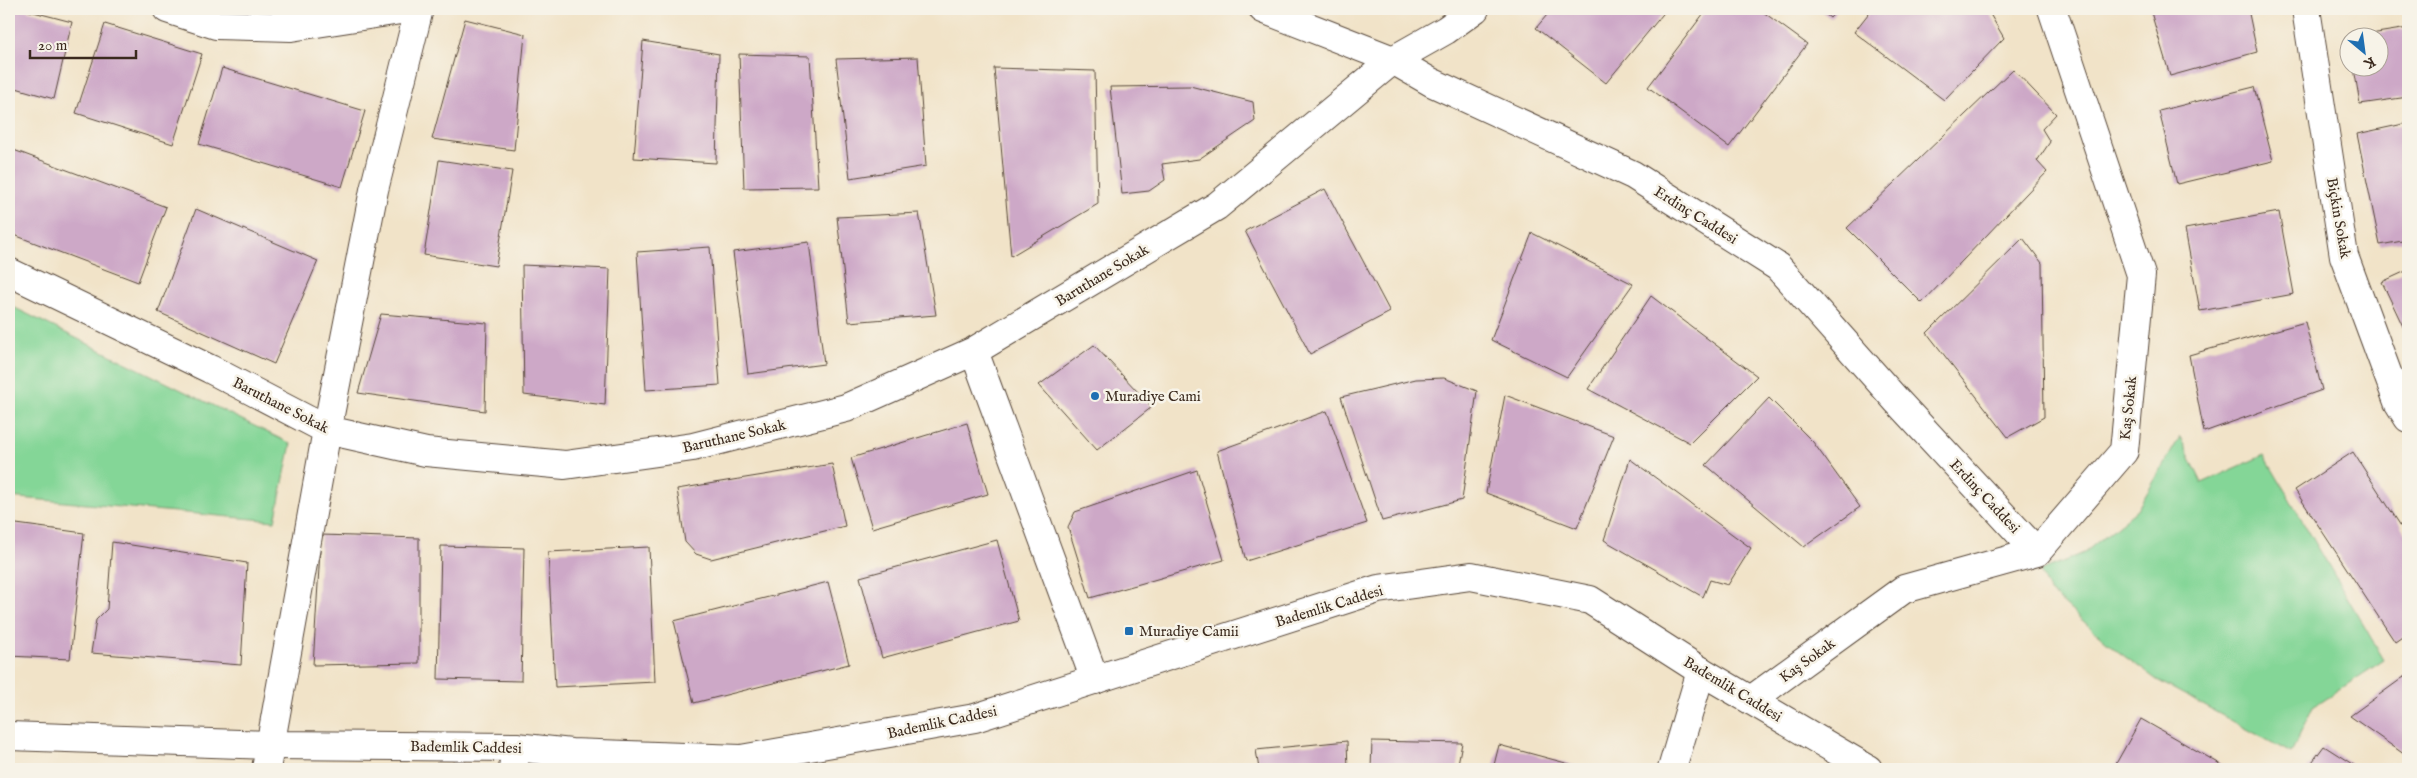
<svg xmlns="http://www.w3.org/2000/svg" width="2417" height="778" viewBox="0 0 2417 778" font-family="'IM FELL English',serif">
  <style>
    .green { fill: #84d697; stroke: #60805a }
    .building { fill: #cda8c7 }
    .lines { fill: none; stroke-linecap: round; stroke-linejoin: round }
    .street-casing { stroke: #564638; stroke-width: 30 }
    .secondary-casing { stroke: #564638; stroke-width: 30 }
    .street { stroke: #fff; stroke-width: 28 }
    .secondary { stroke: #fff; stroke-width: 28 }
    .poi-dot { fill: #1f6fb2; stroke: #f7f3e8; stroke-width: 2 }
    .labels { text-anchor: middle; stroke-width: 5; stroke-linejoin: round; paint-order: stroke }
    .street-label { font-size: 15px; fill: #3b2a1e; stroke: #f7f3e8 }
    .poi-label { font-size: 15px; fill: #3b2a1e; stroke: #f7f3e8; text-anchor: start }
  </style>
  <rect width="100%" height="100%" fill="#f7f3e8"/>
  <filter id="ink" filterUnits="userSpaceOnUse"><feTurbulence type="fractalNoise" baseFrequency=".02" numOctaves="2"/><feDisplacementMap in="SourceGraphic" scale="10" xChannelSelector="R" yChannelSelector="G"/><feConvolveMatrix kernelMatrix="1 2 1 2 8 2 1 2 1" color-interpolation-filters="sRGB"/></filter>
  <filter id="wash" filterUnits="userSpaceOnUse"><feTurbulence type="fractalNoise" baseFrequency=".0096" numOctaves="4" result="noise"/><feDisplacementMap in="SourceGraphic" scale="20" xChannelSelector="R" yChannelSelector="G"/><feGaussianBlur stdDeviation="1.12" result="paint"/><feColorMatrix in="noise" values="0 0 0 0 0 0 0 0 0 0 0 0 0 0 0 0 0 1.4 0 .05"/><feComposite in="paint" operator="in"/></filter>
  <g filter="url(#wash)">
    <rect width="100%" height="100%" fill="#f1e3c8"/>
    <path class="green" d="M9 305 291 444 275 521 9 497Z
      M2180 437 2202 483 2264 455 2384 660 2313 707 2291 753 2157 680 2116 650 2049 591 2040 571 2084 553 2137 510Z"/>
    <g id="blocks">
      <path class="building" d="M9 9H22L72 22 54 99 9 86Z
        M1552 9H1667L1606 83 1536 28Z
        M1707 9H1759L1807 44 1729 147 1648 87Z
        M1819 9H1838L1830 18Z
        M1872 9H1987L2004 38 1944 100 1854 32Z
        M2150 9H2248L2257 52 2170 76Z
        M465 19 525 34 514 150 432 139Z
        M105 24 202 54 173 144 76 113Z
        M2408 28V97L2360 104 2354 68H2380V38L2358 36Z
        M643 41 719 54 716 163 634 158Z
        M739 54 810 56 818 187 744 188Z
        M918 57 926 166 850 178 836 59Z
        M222 68 365 111 342 187 199 144Z
        M994 68 1095 71 1098 204 1011 256Z
        M2013 69 2056 114 2042 129 2050 142 2037 161 2047 172 1922 303 1847 228Z
        M1190 86 1253 102 1255 121 1199 159 1162 164 1165 180 1149 191 1122 194 1110 87Z
        M2254 87 2273 161 2177 184 2159 111Z
        M2408 123V240L2380 245 2357 134Z
        M11 149 166 207 138 282 9 233V154Z
        M439 160 512 171 496 266 424 255Z
        M1325 189 1390 312 1310 354 1245 231Z
        M196 209 318 261 274 364 158 312Z
        M2279 212 2294 294 2200 311 2185 229Z
        M919 213 936 315 849 322 837 217Z
        M1532 233 1633 284 1567 377 1491 340Z
        M2023 238 2042 263 2044 417 2008 437 1927 333Z
        M809 242 824 364 748 374 733 252Z
        M710 247 720 385 646 390 637 252Z
        M522 265 610 269 605 405 524 395Z
        M2408 270V337L2382 282Z
        M1651 296 1757 376 1690 443 1588 389Z
        M381 314 487 323 485 411 358 393Z
        M2305 322 2322 390 2204 432 2189 355Z
        M1094 345 1152 407 1097 450 1039 385Z
        M1444 378 1477 391 1462 500 1382 521 1341 397 1416 379Z
        M1505 395 1614 436 1577 528 1486 493Z
        M1769 398 1813 442 1860 507 1804 547 1706 465Z
        M1327 411 1367 523 1246 561 1217 451Z
        M967 423 988 494 872 528 851 458Z
        M2353 452 2408 537V633L2395 642 2295 490Z
        M1630 459 1751 548 1728 585 1710 580 1703 597 1604 540Z
        M832 464 845 526 711 559 696 554 685 542 677 489Z
        M1197 470 1224 560 1090 598 1068 527 1075 512Z
        M9 523 84 533 70 659 9 656Z
        M321 535 419 538V663L313 665Z
        M997 540 1019 621 882 658 860 577Z
        M112 542 247 563 241 665 91 653 96 620 107 609Z
        M441 546 524 548 521 681 438 679Z
        M649 547 655 682 555 687 548 552Z
        M828 582 849 664 694 703 674 621Z
        M2408 674V757L2350 716Z
        M2141 719 2229 769H2113Z
        M1347 741 1348 769H1259L1256 750Z
        M1372 741 1462 743 1457 769H1371Z
        M1499 745 1588 769H1493Z
        M2324 746 2360 769H2307Z"/>
    </g>
  </g>
  <g filter="url(#ink)">
    <use href="#blocks" fill-opacity="0" stroke="#564638" stroke-width="1"/>
    <g class="lines">
      <g class="street-casing">
        <path id="street" d="M167 9 216 25 291 27 407 9
          M1263 9 1393 60 1431 82 1633 175 1778 267 1897 401 2037 552
          M2306 9 2344 256 2398 402 2408 418
          M9 272 210 369 327 430 426 452 565 465 693 447 846 408 974 351 1217 206 1393 60 1446 30 1475 9
          M974 351 1095 680
          M1751 700 1904 589 2037 552 2124 451 2141 275 2052 9
          M266 769 327 430 374 190 419 9
          M513 769 516 747
          M1672 769 1701 671"/>
      </g>
      <g class="secondary-casing">
        <path id="secondary" d="M9 736 272 745 516 747 571 753 741 759 975 718 1378 589 1471 576 1590 600 1701 671 1868 769"/>
      </g>
      <use href="#street" class="street"/>
      <use href="#secondary" class="secondary"/>
    </g>
  </g>
  <g class="poi-dot">
    <circle cx="1095" cy="396" r="5"/>
    <rect x="1124" y="626" width="10" height="10" rx="2.5"/>
  </g>
  <g class="labels">
    <g class="street-label">
      <text transform="translate(1696 215) rotate(32)" y="5">Erdinç Caddesi</text>
      <text transform="translate(2339 218) rotate(80)" y="5">Biçkin Sokak</text>
      <text transform="translate(1102 275) rotate(-31)" y="5">Baruthane Sokak</text>
      <text transform="translate(281 405) rotate(27)" y="5">Baruthane Sokak</text>
      <text transform="translate(2128 408) rotate(-84)" y="5">Kaş Sokak</text>
      <text transform="translate(734 436) rotate(-13)" y="5">Baruthane Sokak</text>
      <text transform="translate(1985 496) rotate(47)" y="5">Erdinç Caddesi</text>
      <text transform="translate(1329 606) rotate(-17)" y="5">Bademlik Caddesi</text>
      <text transform="translate(1807 660) rotate(-36)" y="5">Kaş Sokak</text>
      <text transform="translate(1733 689) rotate(31)" y="5">Bademlik Caddesi</text>
      <text transform="translate(942 722) rotate(-12)" y="5">Bademlik Caddesi</text>
      <text transform="translate(466 747) rotate(1)" y="5">Bademlik Caddesi</text>
    </g>
    <g class="poi-label">
      <text x="1105" y="401">Muradiye Cami</text>
      <text x="1139" y="636">Muradiye Camii</text>
    </g>
  </g>
  <rect width="2417" height="778" fill="none" stroke="#f7f3e8" stroke-width="30"/>
  <g transform="translate(2364 52) rotate(151)"><circle r="24" fill="#f7f3e8" stroke="#aca397"/>
  <path d="M0-4L9 19L0 12L-9 19Z" fill="#1f6fb2"/>
  <text y="-8" font-size="14" font-weight="bold" text-anchor="middle" fill="#3b2a1e">K</text>
  </g>
  <path d="M30 50v8h106v-8" fill="none" stroke="#3b2a1e" stroke-width="2.5"/>
  <text x="38" y="50" font-size="15" fill="#3b2a1e" stroke="#f7f3e8" stroke-width="4" paint-order="stroke">20 m</text>
</svg>
